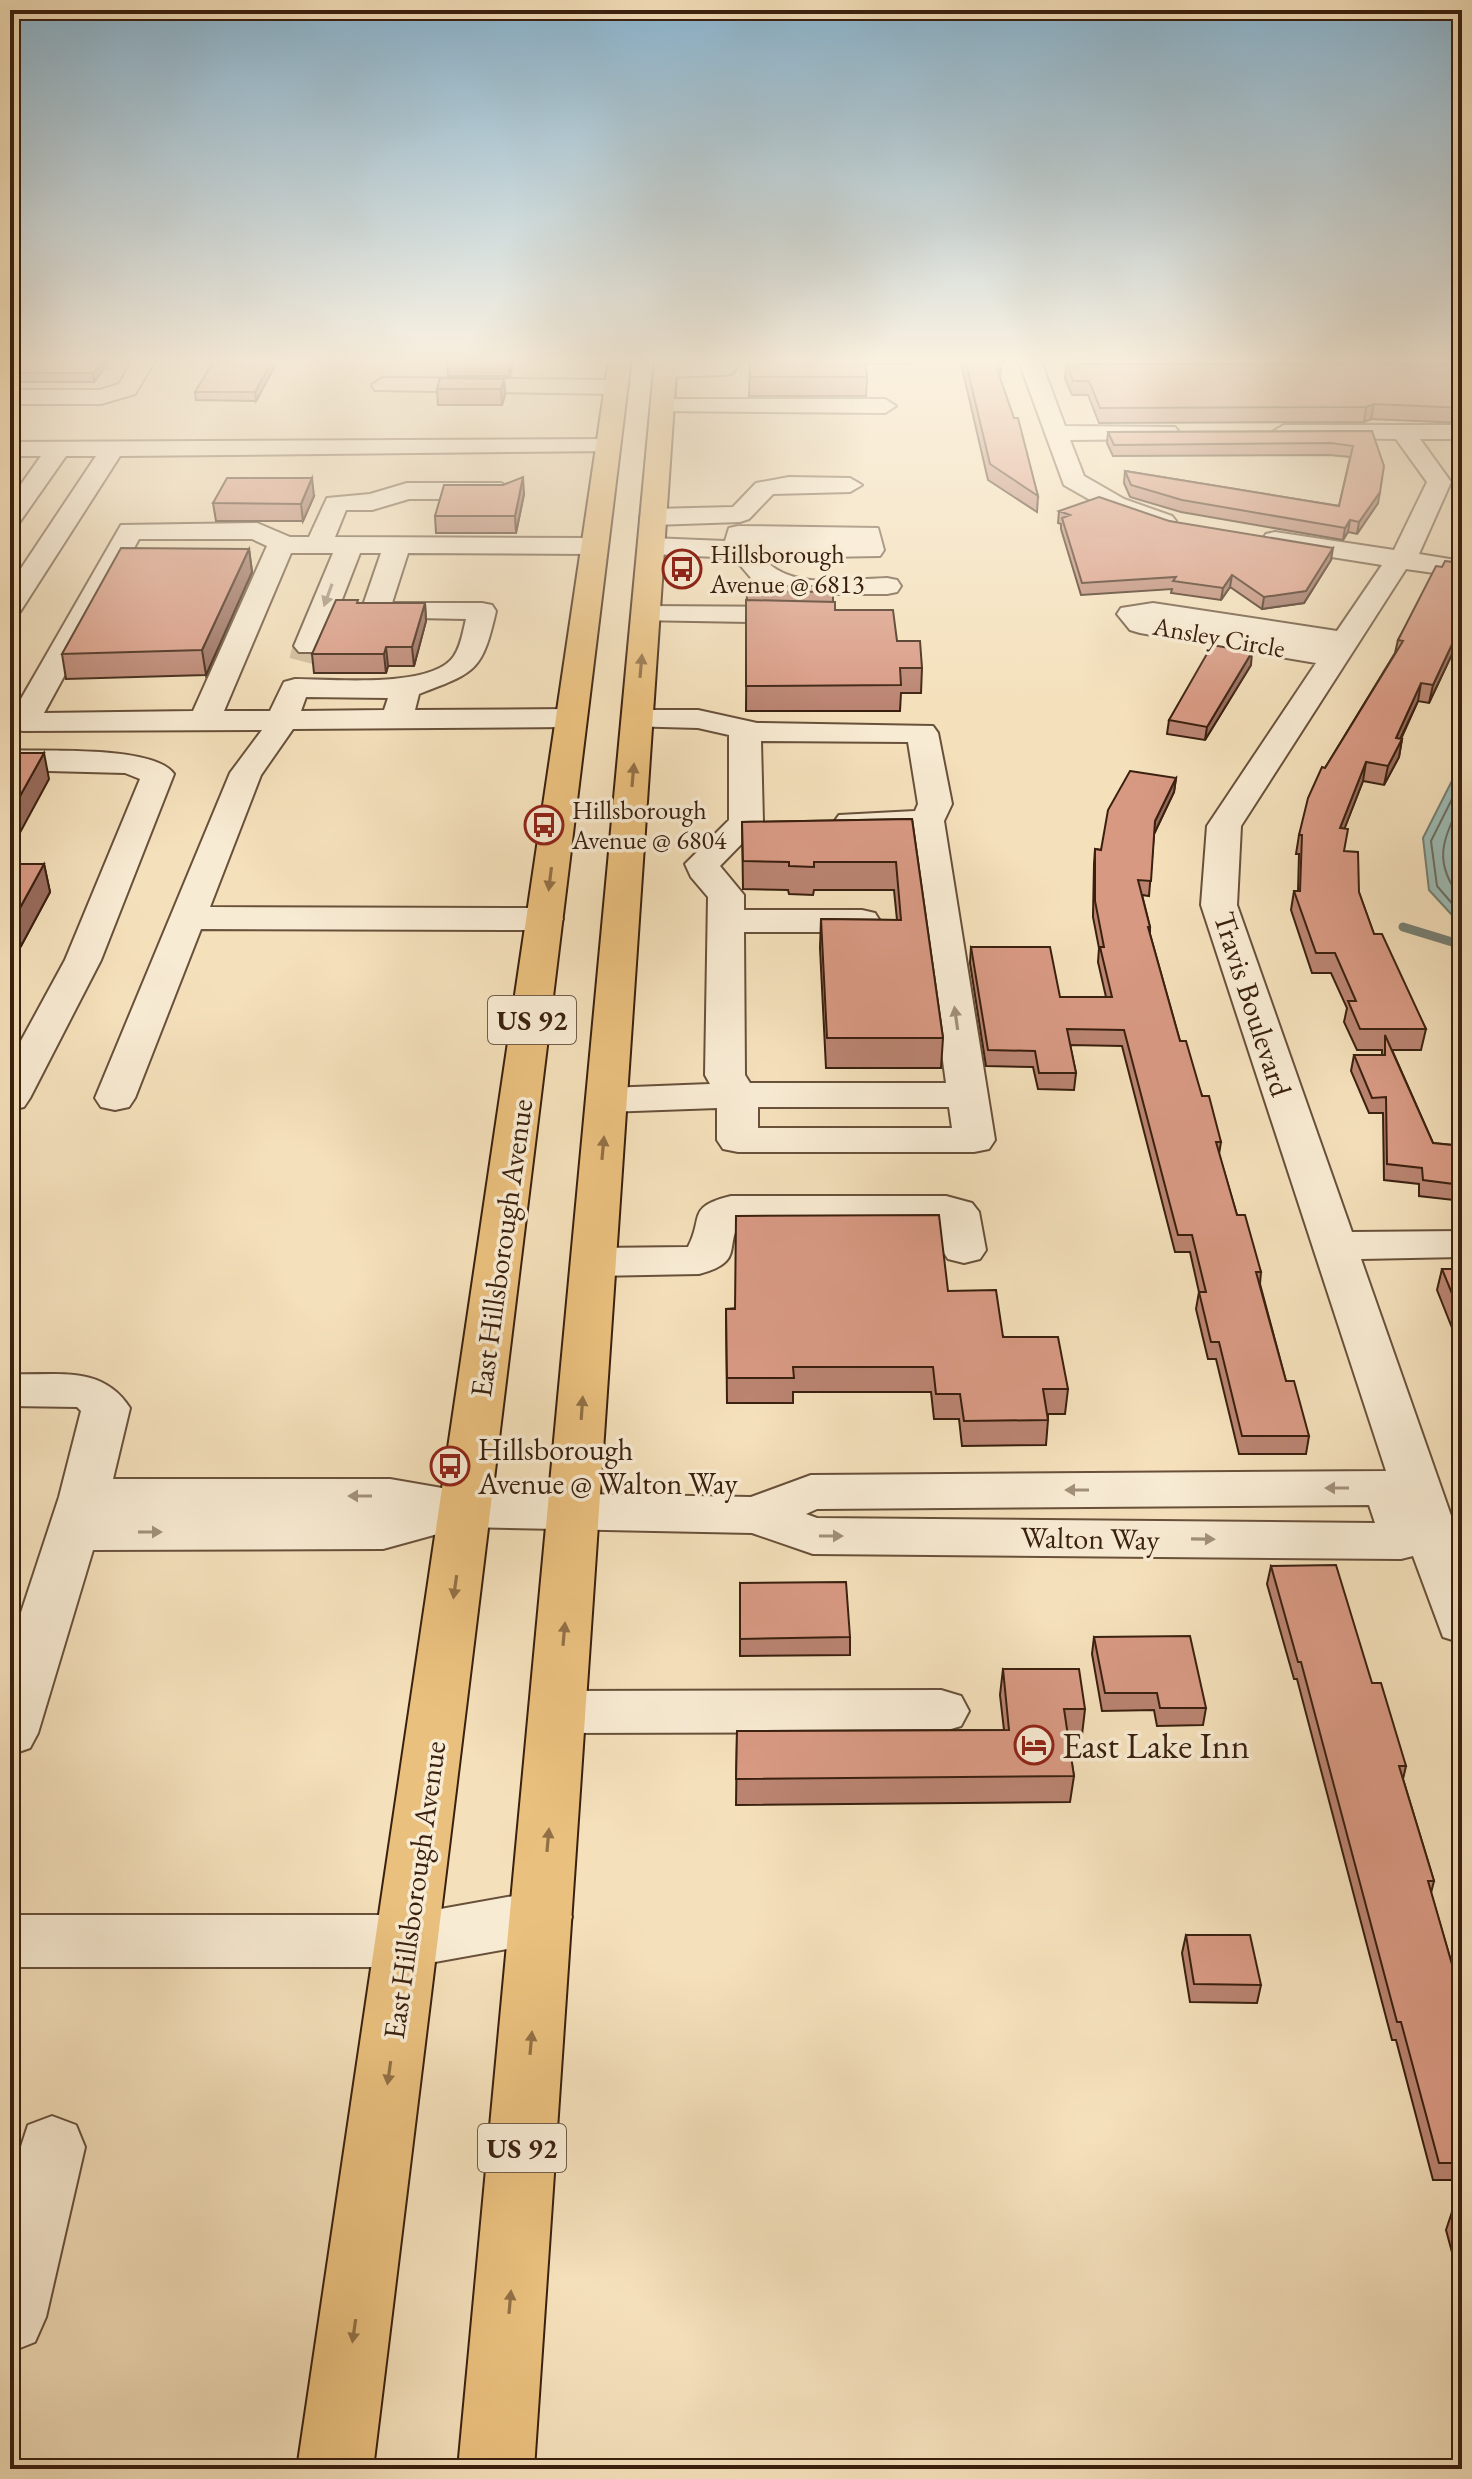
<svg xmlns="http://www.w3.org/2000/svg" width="1472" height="2479" font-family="'EB Garamond',serif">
  <rect width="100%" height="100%" fill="#f4e0bb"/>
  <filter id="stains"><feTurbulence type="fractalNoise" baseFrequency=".0025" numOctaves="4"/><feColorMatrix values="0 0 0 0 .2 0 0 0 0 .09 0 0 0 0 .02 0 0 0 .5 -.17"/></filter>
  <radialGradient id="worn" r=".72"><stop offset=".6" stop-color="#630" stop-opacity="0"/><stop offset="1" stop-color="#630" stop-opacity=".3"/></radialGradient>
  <path fill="#9cbcb6" stroke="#757e73" stroke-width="2" d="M1462 761V926L1429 890 1423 838Z"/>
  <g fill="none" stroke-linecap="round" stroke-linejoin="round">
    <path stroke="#6b6e62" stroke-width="2" d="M1462 779 1431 841 1437 886 1462 915
      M1462 801C1442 841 1432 862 1462 900"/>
    <path stroke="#757e73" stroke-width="9" d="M1403 927 1462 945"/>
    <path stroke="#cfba99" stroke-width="32" stroke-dasharray="32 16" stroke-linecap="butt" d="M305 662 309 646"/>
    <g stroke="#68503a" stroke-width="4">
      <path id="minor" d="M134 359H156L135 394 101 404H10V390H100L119 384Z
        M742 359 733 373 725 375 665 377 654 370 665 363Z
        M1018 359H1040L1065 426 1175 427 1179 432 1167 439 1070 440 1084 476 1124 499 1172 516 1176 521 1172 526H1154L1106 509 1064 485Z
        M383 378 616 380 627 387 616 394 375 390 372 385Z
        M662 399H885L896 406 885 413 654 411 651 406 654 401Z
        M1284 425H1462V439H1420L1451 482 1419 554 1462 561V577L1406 569 1241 826 1237 905 1352 1232 1462 1231V1257L1361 1259 1462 1547V1643L1443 1637 1413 1556 1401 1559 813 1554 752 1533 463 1527 383 1549 93 1550 38 1733 30 1748 10 1755V1646L59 1497 81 1411 77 1407 10 1406V1374C57 1376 102 1364 130 1408L113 1479H390L465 1492 751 1497 811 1475 1386 1471 1201 905 1207 826 1316 663 1140 633 1130 630 1117 614 1121 608 1153 603 1337 631 1382 565 1275 548 1266 546 1262 540 1266 534 1275 532 1394 550 1427 482 1396 439 1276 437 1272 432ZM1369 1505 1375 1523 817 1518 806 1514 817 1509Z
        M608 439 620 446 616 451 120 456 20 612 10 614V585L96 456H66L19 523 10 526V500L41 456H10V442Z
        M789 477 850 478 862 485 850 492 773 494 749 519 740 522 653 525 640 517 653 509 733 507 756 483Z
        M407 483H501L514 491 501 499H409L372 510H346L335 537 594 538 603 540 607 546 603 552 594 554 408 553 392 603H482L492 605 496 611C482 672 476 672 419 694L415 710 570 709 581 711 585 718 581 725 570 727 293 729 261 775 210 907 545 908 558 911 563 919 558 927 545 930 201 929 135 1098 129 1107 115 1110 101 1107 95 1098 230 773 262 730 23 731 12 729 10 718 121 525 257 523 290 537H309L327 498 370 494ZM139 539H252L267 546 193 711 44 713ZM291 553H333L294 646 299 652H319L324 646 360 553H381L361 611 365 617 466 619C463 631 461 646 454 656 432 689 331 679 295 679L284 682 270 711H224ZM306 697 388 698 384 710 301 711Z
        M738 526 878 528 884 550 880 556 763 558C792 591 847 579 887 578L897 580 901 586 897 592 887 594H792L765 586 751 578 740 565 716 557 651 554 642 552 638 546 642 540 651 538 725 541 729 528Z
        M646 606 807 607 817 609 821 615 817 621 807 623 636 620 632 614 636 608Z
        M637 710H698L757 723 933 726 938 733 952 804 944 821 995 1140 989 1149 974 1152H738L723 1149 717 1140V1108L607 1112 593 1109 587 1100 593 1091 607 1088 710 1084 705 1075 708 897 691 877 685 864 729 820V735L698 728 626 726 622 719 626 712ZM761 741 908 742 918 804 915 811 839 815 834 822 839 829 912 831 946 1083H750L745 1075 744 932H862L875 929 880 921 875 913 862 910H744V895L720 866 763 822ZM758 1107H949L952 1128H758Z
        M10 750C45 752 154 745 174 774L101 960 30 1098 24 1107 10 1110V1061L65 960 140 779 125 773 10 770Z
        M731 1196H946L972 1203 979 1212 986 1250 980 1259 964 1263 948 1259 942 1250 937 1222H740C724 1247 745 1262 699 1274L594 1276 578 1272 572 1262 578 1252 594 1248 688 1247C704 1217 686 1207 731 1196Z
        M941 1690 961 1696 969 1711 961 1726 941 1732 558 1733 538 1727 530 1712 538 1697 558 1691Z
        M541 1891 563 1899 572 1917 563 1935 541 1943 407 1967H10V1915H407Z
        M52 2116 76 2125 85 2147 46 2317 35 2342 10 2352V2180L28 2125Z"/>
    </g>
    <g stroke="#3a200f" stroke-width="4">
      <path id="major" d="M609 359H631L373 2469H297Z
        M655 359H677L534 2469H458Z"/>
    </g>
    <use href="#minor" fill="#f8ebd3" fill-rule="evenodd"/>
    <use href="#major" fill="#eac07e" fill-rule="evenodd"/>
  </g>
  <path fill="#ba8471" stroke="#3a200f" stroke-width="2" d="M26 359H111L94 382H15L13 373Z
    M279 359 256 401 196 400 195 392Z
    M447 359H514L510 376H448Z
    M750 359 791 361H864L863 359H910V364H865L867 377 866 396H749Z
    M960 359H1004V363H999L1001 369 1000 379 1038 496 1037 512 988 480Z
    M1066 364H1462V423L1371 419 1364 422 1099 423 1088 395H1072L1065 378Z
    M504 379 505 395 502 405H438L437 389Z
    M1462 427V446L1459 442Z
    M1372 431 1378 503 1357 534 1348 532 1343 540 1181 512 1130 497 1124 483 1125 471 1339 506 1350 457 1329 455 1113 456 1107 443 1108 432Z
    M503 485 524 494 516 533H436L435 516Z
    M314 496 303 521H216L213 503Z
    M1059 511 1169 521 1331 560 1304 603 1262 609 1230 587 1221 600 1171 593 1172 589 1081 595 1061 529V524L1058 523Z
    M1462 528V559L1453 556 1456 540Z
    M249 549 252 572 206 675 66 679 62 654Z
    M1462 563V633L1429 703 1418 701 1401 739H1402L1399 757 1384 785 1363 781 1344 829V851L1374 934 1426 1029 1421 1050H1392L1433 1143 1462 1146V1201L1419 1196V1184L1384 1180 1383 1113H1369L1351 1071 1354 1055H1382V1050H1357L1344 1022 1347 1008 1331 973H1312L1291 910 1294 891H1298L1299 854H1296L1299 835 1325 768 1395 653 1398 640 1442 567Z
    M747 586H833V602L835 610 922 668 921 693H901L900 711H746Z
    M358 603H425L426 621 414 666H388L386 673H314L312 654Z
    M1251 665 1205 740 1167 734 1169 720Z
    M1176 778 1174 792 1154 834 1149 896 1142 895 1150 927V934L1180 1041 1221 1142 1219 1154 1237 1215 1261 1272 1260 1284 1286 1381 1309 1436 1306 1454H1239L1216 1359H1208L1196 1309 1199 1292 1190 1252H1175L1122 1046 1070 1045 1076 1073 1074 1090 1038 1089 1033 1067 986 1066 970 963 971 947 1060 997H1106L1098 962 1099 948 1093 917 1094 864 1095 849 1101 850Z
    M912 819 943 1038 941 1068H826L820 948 821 919 897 920 894 890H814L813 895 789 894 788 890 743 889 742 822Z
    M10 864H44L50 892 21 946H10Z
    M1442 1269H1462V1353L1437 1290Z
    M948 1291 1068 1389 1065 1414H1048V1420L1046 1445 962 1446 959 1419H934L931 1392H793V1403H727L726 1309Z
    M1271 1566 1372 1683 1406 1766 1403 1779 1434 1881 1431 1893 1462 1999V2180H1433L1396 2040H1392L1297 1679H1294L1267 1584Z
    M740 1583 850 1637V1655L740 1656Z
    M1094 1637 1206 1708 1203 1725 1157 1726 1154 1710 1102 1711 1092 1654Z
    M1003 1669 1085 1709 1082 1735H1067L1074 1776 1070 1802 736 1805 737 1731 1004 1730 1000 1695Z
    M1186 1935 1261 1985 1257 2003 1190 2002 1182 1953Z
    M1452 2212H1462V2289L1446 2230Z"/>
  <path fill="#976b5c" stroke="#3a200f" stroke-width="2" d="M103 359H111L94 382 93 373Z
    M273 359H279L256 401 255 392Z
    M509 359H514L510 376 509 361Z
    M504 379 505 395 502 405 501 389Z
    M1374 404 1371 419 1364 422 1366 407Z
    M523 477 524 494 516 533 515 516Z
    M312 478 314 496 303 521 301 504Z
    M1380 492 1378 503 1357 534 1359 522Z
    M1350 520 1348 532 1343 540 1345 528Z
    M1333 548 1331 560 1304 603 1262 609 1264 597Z
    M249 549 252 572 206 675 202 650Z
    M1232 575 1230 587 1221 600 1223 588Z
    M425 603 426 621 414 666 412 647Z
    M1462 623V633L1429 703 1433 685Z
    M386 647 388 666 386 673 384 654Z
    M1252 652 1251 665 1205 740 1207 727Z
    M1421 683 1418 701 1392 756 1396 738Z
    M1402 739 1399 757 1384 785 1388 766Z
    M44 753 49 779 10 851V814Z
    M1366 762 1363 781 1337 848 1340 828Z
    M1176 778 1174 792 1153 836 1155 821Z
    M44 864 50 892 21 946 15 917Z"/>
  <path fill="#d89983" stroke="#3a200f" stroke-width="2" d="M26 359H103L93 373H13Z
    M215 359H273L255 392H195Z
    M447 359H509V361Z
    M750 359H791V361H865L867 377H750Z
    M965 359H997L1001 369H997L1014 418H1018L1038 496 990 464Z
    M1066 364H1462V408L1374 404 1366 407 1100 408 1089 381H1073Z
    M440 378 504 379 501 389H437Z
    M1372 431 1384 466 1380 492 1359 522 1350 520 1345 528 1182 500 1131 485 1125 471 1339 506 1353 446 1331 443 1114 445 1108 432Z
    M523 477 515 516H435L444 485H503Z
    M227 478H312L301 504 213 503Z
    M1099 497 1169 521 1333 548 1306 591 1264 597 1232 575 1223 588 1173 581 1176 577 1082 583 1062 518 1070 515 1059 511Z
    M1462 528V541L1456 540Z
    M121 548 249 549 202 650 62 654Z
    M1445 561 1462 563V623L1433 685 1421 683 1396 738 1402 739 1388 766 1366 762 1340 828 1348 829 1344 851 1358 852 1359 892 1374 934H1382L1426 1029H1360L1348 1001H1356L1335 953H1316L1294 891H1300L1302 835H1299L1308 798 1322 767 1325 768 1403 641 1398 640 1436 566 1442 567Z
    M747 586H833V592L747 591Z
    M336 600H358L357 603H425L412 647H386L384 654H312Z
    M746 600 835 602V610H893L897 641H920L922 668H900L901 685 746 686Z
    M1212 645 1252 652 1207 727 1169 720Z
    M10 753H44L10 814Z
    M1130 771 1176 778 1155 821 1151 881 1138 880 1150 927H1148L1180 1041H1186L1202 1096H1209L1221 1142H1216L1237 1215H1245L1261 1272H1256L1286 1381H1294L1309 1436H1242L1219 1342H1211L1199 1292H1206L1192 1235H1178L1124 1030 1067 1029 1076 1073H1039L1035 1051 988 1050 971 947H1050L1060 997H1112L1100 947H1104L1095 901V849L1101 850 1108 810Z
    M912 819 943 1038H827L821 919 901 920 896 862H814V867L789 866V862L743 861 742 822Z
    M10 864H44L15 917H10Z
    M1385 1035 1433 1143 1462 1146V1185L1423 1180 1422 1168 1387 1164 1386 1097 1372 1098 1354 1055H1385Z
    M939 1215 948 1291 996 1290 1003 1337H1058L1068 1389H1043L1048 1420 964 1421 960 1394H936L933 1367H793L794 1378H727L726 1309H735L736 1216Z
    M1442 1269H1462V1318Z
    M1336 1565 1372 1683H1381L1406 1766H1399L1434 1881H1428L1462 1999V2163H1439L1401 2022H1397L1301 1662H1298L1271 1566Z
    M846 1582 850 1637 740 1639V1583Z
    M1190 1636 1206 1708H1160L1157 1693H1105L1094 1637Z
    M1003 1669H1079L1085 1709H1064L1074 1776 736 1779 737 1731 1009 1730Z
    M1186 1935H1250L1261 1985 1194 1984Z
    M1452 2212H1462V2249Z"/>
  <defs><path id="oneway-solid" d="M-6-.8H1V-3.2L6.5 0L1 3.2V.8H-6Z" transform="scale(2)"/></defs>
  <g fill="#a2907b">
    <use href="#oneway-solid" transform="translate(328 595) rotate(110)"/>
    <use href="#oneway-solid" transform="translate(956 1018) rotate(-98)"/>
    <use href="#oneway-solid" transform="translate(1337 1488) rotate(180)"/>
    <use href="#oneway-solid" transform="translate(1077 1490) rotate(180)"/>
    <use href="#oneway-solid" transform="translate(360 1496) rotate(180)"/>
    <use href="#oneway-solid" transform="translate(150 1532)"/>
    <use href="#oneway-solid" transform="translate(831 1536)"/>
    <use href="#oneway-solid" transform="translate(1203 1539) rotate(1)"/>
  </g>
  <g fill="#927046">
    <use href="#oneway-solid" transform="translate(641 666) rotate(-85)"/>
    <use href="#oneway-solid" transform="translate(633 775) rotate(-85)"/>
    <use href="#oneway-solid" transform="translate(550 879) rotate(97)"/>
    <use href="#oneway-solid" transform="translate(603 1148) rotate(-85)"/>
    <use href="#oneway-solid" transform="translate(582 1408) rotate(-86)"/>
    <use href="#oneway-solid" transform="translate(455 1587) rotate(98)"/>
    <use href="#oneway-solid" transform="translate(564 1634) rotate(-85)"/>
    <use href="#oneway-solid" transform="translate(548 1840) rotate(-85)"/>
    <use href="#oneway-solid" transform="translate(531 2043) rotate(-85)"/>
    <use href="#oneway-solid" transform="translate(389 2073) rotate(98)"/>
    <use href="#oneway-solid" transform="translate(510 2302) rotate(-85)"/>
    <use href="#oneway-solid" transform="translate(354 2331) rotate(98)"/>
  </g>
  <linearGradient id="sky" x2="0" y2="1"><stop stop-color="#89b7d4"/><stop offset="0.51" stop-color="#faf1e0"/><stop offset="1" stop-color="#faf1e0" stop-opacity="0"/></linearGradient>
  <rect width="1472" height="707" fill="url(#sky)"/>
  <defs>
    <g id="bus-ring" transform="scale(2)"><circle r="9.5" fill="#f8ebd3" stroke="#8f2418" stroke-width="1.5"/><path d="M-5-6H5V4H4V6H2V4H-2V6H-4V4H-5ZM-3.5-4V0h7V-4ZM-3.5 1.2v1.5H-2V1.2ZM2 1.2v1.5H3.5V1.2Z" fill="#8f2418"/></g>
    <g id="hotel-ring" transform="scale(2)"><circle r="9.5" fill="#f8ebd3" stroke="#8f2418" stroke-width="1.5"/><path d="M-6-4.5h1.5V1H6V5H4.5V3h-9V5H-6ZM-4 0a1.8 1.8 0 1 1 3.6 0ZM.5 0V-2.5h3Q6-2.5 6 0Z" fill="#8f2418"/></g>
  </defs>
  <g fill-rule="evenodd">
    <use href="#bus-ring" x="682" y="569"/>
    <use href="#bus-ring" x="544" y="825"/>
    <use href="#bus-ring" x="450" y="1466"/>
    <use href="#hotel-ring" x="1034" y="1745"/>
  </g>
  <g text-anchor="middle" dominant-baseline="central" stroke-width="7" stroke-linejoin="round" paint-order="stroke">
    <g font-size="26" fill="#3a200f" stroke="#f8ebd3" text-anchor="start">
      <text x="710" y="554">Hillsborough<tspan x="710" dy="30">Avenue @ 6813</tspan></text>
      <text x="572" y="810">Hillsborough<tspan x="572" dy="30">Avenue @ 6804</tspan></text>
    </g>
    <g font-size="26" fill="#3a200f" stroke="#f8ebd3">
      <text transform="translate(1219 637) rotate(10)">Ansley Circle</text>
    </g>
    <g fill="#f8ebd3" stroke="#735d4a" stroke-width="2">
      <rect x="488" y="996" width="88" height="48" rx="6"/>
      <rect x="478" y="2124" width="88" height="48" rx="6"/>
    </g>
    <g font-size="28" font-weight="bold" fill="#3a200f">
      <text x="532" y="1020">US 92</text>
      <text x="522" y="2148">US 92</text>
    </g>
    <g font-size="30" fill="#3a200f" stroke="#f8ebd3">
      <text transform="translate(1253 1004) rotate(72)">Travis Boulevard</text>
      <text transform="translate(501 1248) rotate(-82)">East Hillsborough Avenue</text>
      <text transform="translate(1090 1538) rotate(1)">Walton Way</text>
      <text transform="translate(414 1890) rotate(-82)">East Hillsborough Avenue</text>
    </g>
    <g font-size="30" fill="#3a200f" stroke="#f8ebd3" text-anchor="start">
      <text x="478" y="1449">Hillsborough<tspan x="478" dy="34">Avenue @ Walton Way</tspan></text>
    </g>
    <g font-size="36" fill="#3a200f" stroke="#f8ebd3" text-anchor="start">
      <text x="1062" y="1745">East Lake Inn</text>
    </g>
  </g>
  <rect width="1472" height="2479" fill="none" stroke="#f4e0bb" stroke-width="40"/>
  <rect x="12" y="12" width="1448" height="2455" fill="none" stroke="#3a200f" stroke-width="4"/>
  <rect x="20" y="20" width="1432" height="2439" fill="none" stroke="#3a200f" stroke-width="2"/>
  <rect width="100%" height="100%" filter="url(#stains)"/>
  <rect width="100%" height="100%" fill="url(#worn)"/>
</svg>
